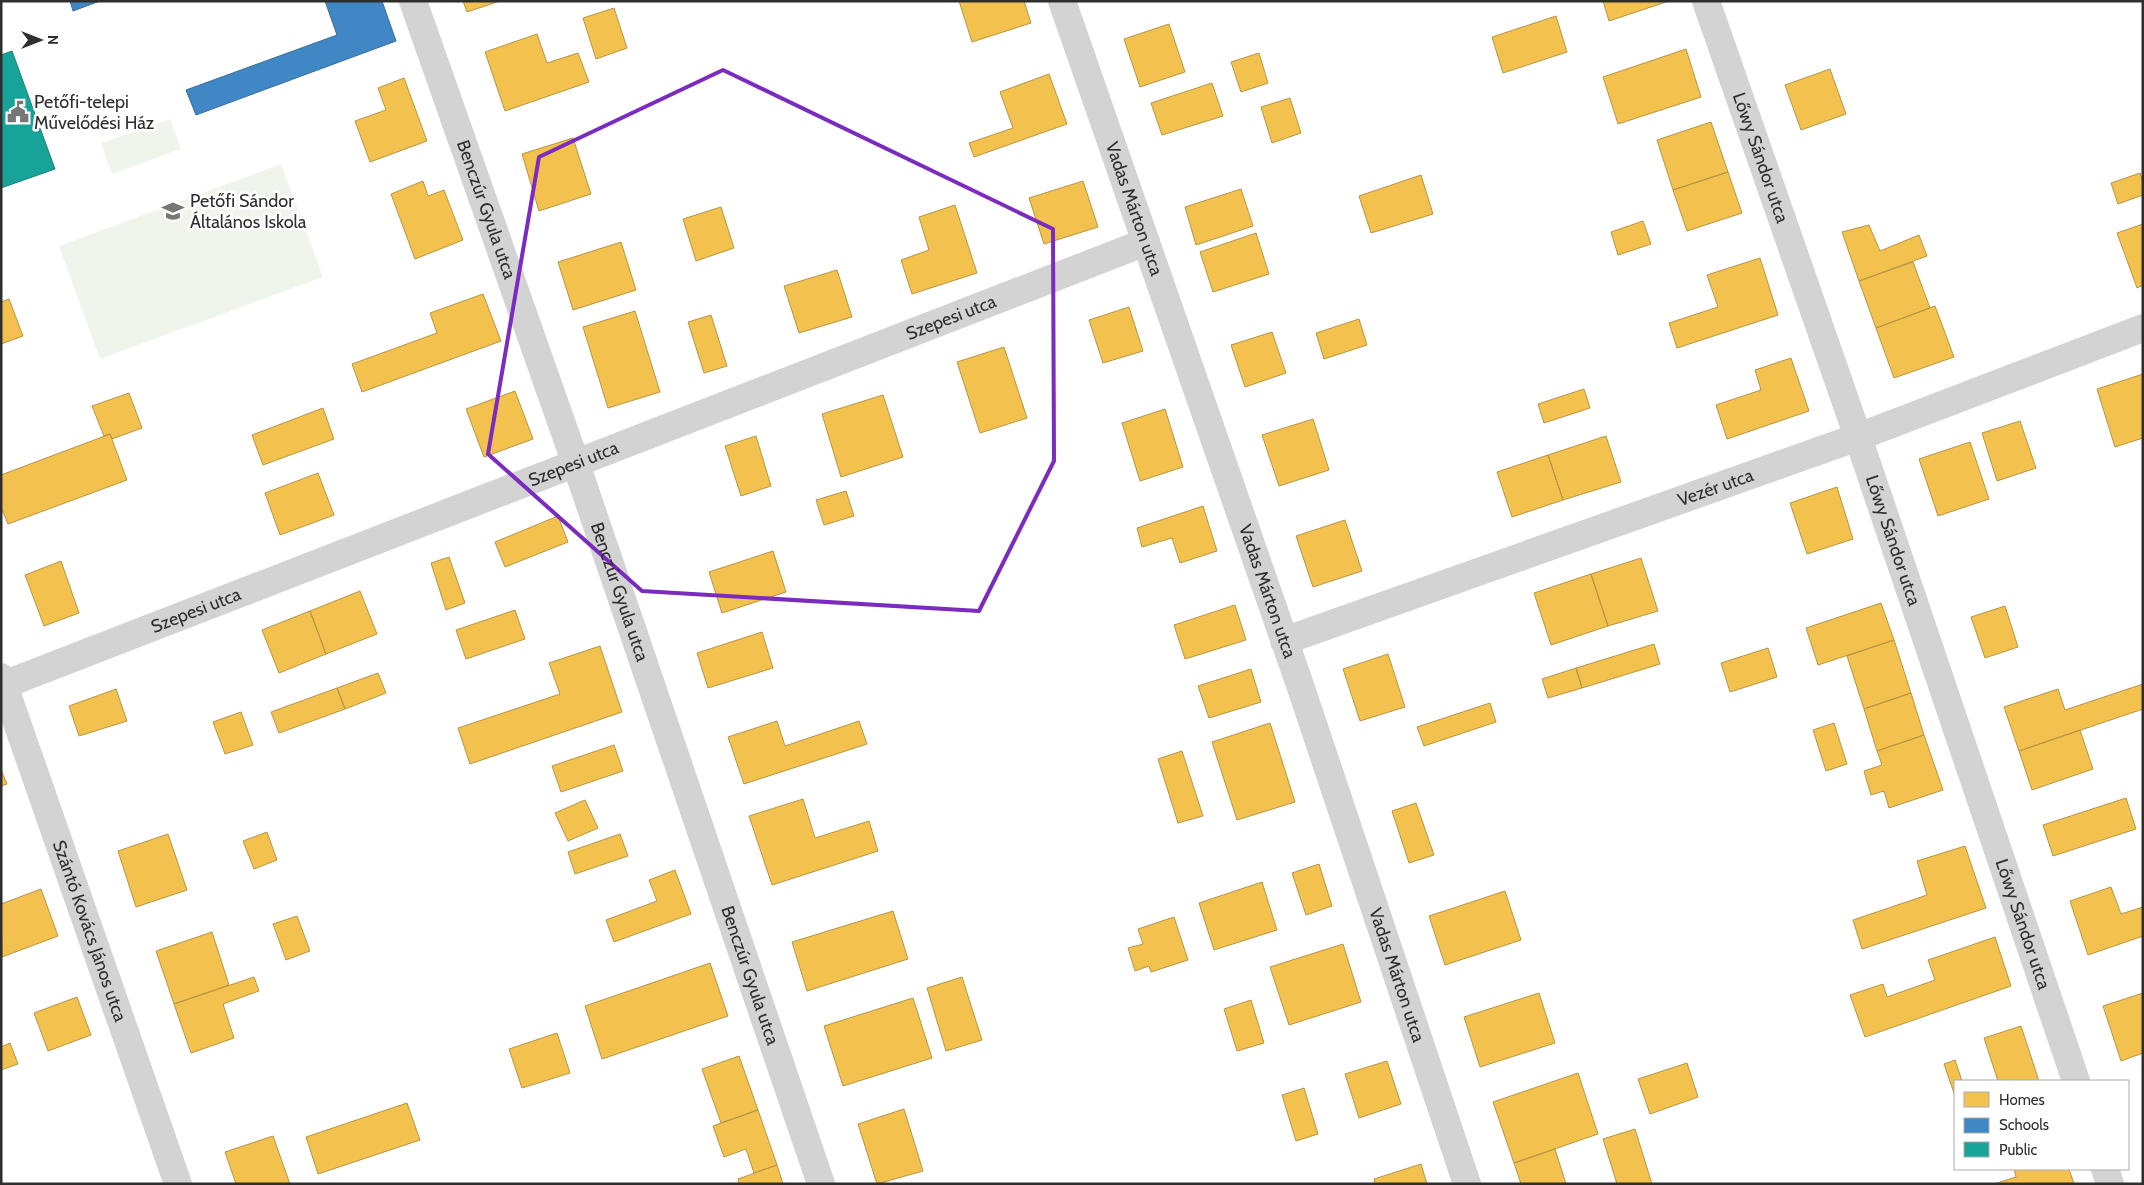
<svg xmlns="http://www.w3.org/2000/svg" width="2144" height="1185" font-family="Cabin,sans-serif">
  <rect width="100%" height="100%" fill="#fff"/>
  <path fill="#f0f5eb" d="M170 119 181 149 112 174 101 143Z
    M281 164 323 277 100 359 59 246Z"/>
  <path fill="#f2c14e" stroke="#b79544" d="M463 1H500L467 12Z
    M959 1H1024L1031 23 972 42Z
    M1603 1H1669L1609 21Z
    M614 8 627 48 596 59 583 18Z
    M1556 16 1567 52 1503 73 1492 37Z
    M1169 24 1185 72 1140 87 1124 39Z
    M537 34 547 63 578 53 589 82 505 111 485 52Z
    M1686 49 1701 97 1618 124 1603 77Z
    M1259 53 1268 83 1241 92 1231 62Z
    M1830 69 1846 114 1801 130 1785 85Z
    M1049 74 1067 124 974 157 969 143 1013 128 1000 92Z
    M404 78 427 141 370 162 355 121 386 110 378 88Z
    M1212 83 1223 116 1162 135 1151 103Z
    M1290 98 1301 133 1272 143 1261 107Z
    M1711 122 1728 172 1673 190 1657 140Z
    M573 138 591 194 539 211 522 154Z
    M1728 172 1742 213 1687 231 1673 190Z
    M2140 173 2143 182V195L2118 204 2111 183Z
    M1421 175 1433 214 1371 233 1359 196Z
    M423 181 428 196 444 190 463 240 415 259 391 194Z
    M1083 181 1098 227 1044 244 1029 198Z
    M1241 189 1253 226 1196 245 1185 207Z
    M955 205 977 273 912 294 901 260 929 250 919 217Z
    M721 207 734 248 696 261 683 219Z
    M1643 221 1651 244 1618 255 1611 232Z
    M2143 224V285L2137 288 2117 233Z
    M1869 225 1880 251 1919 235 1927 256 1859 281 1842 232Z
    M1256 233 1269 274 1213 292 1200 252Z
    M621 242 636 290 573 310 558 262Z
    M1760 258 1778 315 1677 348 1669 323 1718 307 1707 275Z
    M1913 262 1930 308 1876 328 1859 281Z
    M837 270 852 317 799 333 784 286Z
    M483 294 501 341 362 392 352 364 437 333 430 313Z
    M9 299 23 336 1 344V302Z
    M1935 306 1954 357 1894 378 1876 328Z
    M1129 307 1143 351 1103 363 1089 320Z
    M635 311 660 392 608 408 583 327Z
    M711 315 727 366 704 373 688 322Z
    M1359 319 1367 345 1324 359 1316 333Z
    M1272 332 1286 373 1245 387 1231 345Z
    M1004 347 1027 418 980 433 957 362Z
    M1791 358 1809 411 1727 439 1716 405 1761 390 1755 370Z
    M2143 374V438L2115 447 2097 389Z
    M1584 389 1590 408 1544 423 1538 404Z
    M515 391 533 439 484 457 466 409Z
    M129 393 142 428 112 439 110 434 104 436 92 406Z
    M883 395 903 457 841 477 822 414Z
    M323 408 334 439 263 465 252 435Z
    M1165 409 1183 467 1140 481 1122 423Z
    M1313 419 1329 470 1279 486 1262 435Z
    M2020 421 2036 468 1997 481 1982 433Z
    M110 434 127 480 8 524 1 507V475Z
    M756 436 771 486 741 496 725 446Z
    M1606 436 1621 482 1563 500 1548 455Z
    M1970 442 1989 499 1938 516 1919 459Z
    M1548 455 1563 500 1512 517 1497 472Z
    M318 473 334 515 280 535 265 493Z
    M1837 487 1853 539 1807 554 1790 503Z
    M846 491 854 516 824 525 816 500Z
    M1203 506 1217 551 1180 563 1172 538 1142 547 1137 528Z
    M558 516 568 542 505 567 495 542Z
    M1345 520 1362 571 1313 587 1296 536Z
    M773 551 786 592 722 613 709 572Z
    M449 557 465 603 446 610 431 563Z
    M1641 558 1658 611 1608 626 1591 574Z
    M61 561 79 613 44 626 25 575Z
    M1591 574 1608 626 1551 645 1534 593Z
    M360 591 377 634 326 654 310 611Z
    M1881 603 1894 640 1818 665 1806 628Z
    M1235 605 1246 640 1185 659 1174 625Z
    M2005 606 2018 647 1985 658 1971 617Z
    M515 610 525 639 466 659 456 630Z
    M310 611 326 654 279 673 262 630Z
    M762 632 773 668 708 688 697 653Z
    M1894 640 1911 693 1864 709 1847 656Z
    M1654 644 1660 664 1582 688 1576 668Z
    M600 646 622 712 470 764 458 728 560 694 549 663Z
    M1768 648 1777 677 1730 692 1721 663Z
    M1388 654 1405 707 1360 721 1343 669Z
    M1576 668 1582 688 1548 698 1542 679Z
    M1251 669 1261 702 1209 718 1198 686Z
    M378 673 386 693 345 709 337 688Z
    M2143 684V709L2019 751 2004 707 2058 689 2065 710Z
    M337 688 345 709 279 733 271 712Z
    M116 689 127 721 79 736 69 706Z
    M1911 693 1924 735 1877 751 1864 709Z
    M1490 703 1496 722 1424 746 1417 727Z
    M241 712 253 745 225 754 213 722Z
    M777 721 785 746 859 721 867 744 744 784 728 737Z
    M1270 723 1295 802 1237 820 1212 742Z
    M1834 723 1847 764 1826 771 1813 730Z
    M2080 730 2093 769 2032 790 2019 751Z
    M1924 735 1943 790 1889 808 1884 791 1871 795 1864 771 1882 765 1877 751Z
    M614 745 623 771 561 792 552 766Z
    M1182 751 1203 816 1178 823 1158 759Z
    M1 770 7 784 1 786Z
    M2126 798 2136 829 2053 856 2043 825Z
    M803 799 815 838 869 821 878 851 772 885 749 816Z
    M585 800 598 828 568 841 555 813Z
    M1416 803 1434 855 1409 863 1392 811Z
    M267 832 277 860 254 869 243 841Z
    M168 834 187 890 136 907 118 851Z
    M620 834 628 856 575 874 568 852Z
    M1965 846 1986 908 1862 949 1853 920 1927 895 1917 861Z
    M1319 864 1332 906 1306 915 1292 873Z
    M675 870 691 914 614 942 606 920 657 901 649 880Z
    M1262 882 1277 930 1214 950 1199 903Z
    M2111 887 2121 914 2143 907V936L2088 955 2070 901Z
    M41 889 58 936 2 957 1 904Z
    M1505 891 1521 940 1445 965 1429 916Z
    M893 911 908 959 807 991 792 942Z
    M297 916 310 951 286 960 273 924Z
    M1174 917 1188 960 1151 972 1149 966 1135 971 1128 948 1143 944 1138 929Z
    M212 932 229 985 174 1004 156 951Z
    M1995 937 2011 986 1865 1037 1850 995 1883 984 1887 997 1935 980 1928 960Z
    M1343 944 1361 1002 1289 1025 1270 967Z
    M710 963 728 1016 602 1059 585 1006Z
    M254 977 259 991 223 1004 234 1038 191 1053 174 1004Z
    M962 977 982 1040 946 1051 927 988Z
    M1539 993 1555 1043 1480 1067 1464 1017Z
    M2143 993V1053L2121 1061 2103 1006Z
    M77 997 91 1035 48 1051 34 1013Z
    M913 998 932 1058 843 1086 824 1026Z
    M1251 1000 1264 1043 1237 1051 1224 1009Z
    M2021 1026 2039 1081H1998L1984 1038Z
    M557 1033 570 1073 522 1088 509 1049Z
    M10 1043 18 1064 1 1070V1047Z
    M739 1056 758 1110 721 1123 702 1069Z
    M1955 1060 1962 1081H1955V1096L1944 1064Z
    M1387 1061 1401 1104 1359 1118 1345 1074Z
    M1687 1063 1698 1097 1650 1114 1638 1079Z
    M1578 1073 1598 1134 1514 1163 1493 1102Z
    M1304 1088 1318 1134 1296 1141 1282 1095Z
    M407 1103 420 1140 318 1174 306 1137Z
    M904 1109 923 1171 877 1184 858 1124Z
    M758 1110 777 1165 754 1173 746 1149 724 1157 713 1126Z
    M1635 1129 1652 1184H1617L1603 1139Z
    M273 1136 290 1184H236L225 1152Z
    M1555 1149 1566 1184H1521L1514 1163Z
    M1421 1164 1427 1184H1375L1374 1179Z
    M777 1165 783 1184H739L738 1179Z
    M2014 1169H2069L2074 1184H1994L2016 1177Z"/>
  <path fill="#3f88c5" stroke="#3a6d98" d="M70 1H100L73 11Z
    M325 1H382L396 41 196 115 186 90 337 35Z"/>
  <path fill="#17a398" stroke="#1e8078" d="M12 51 55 169 1 188V55Z"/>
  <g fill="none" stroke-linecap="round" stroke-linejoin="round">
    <g stroke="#d3d3d3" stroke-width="28">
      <path id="s1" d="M413 1 576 464 821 1184"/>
      <path id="s2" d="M1062 1 1300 685 1467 1184"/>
      <path id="s3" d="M1706 1 1858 437 2076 1081"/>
      <path id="s4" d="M1284 641 1858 437 2143 328"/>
      <path id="s5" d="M1 686 1146 242"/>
      <path d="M2105 1169 2110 1184"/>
    </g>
    <path stroke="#d3d3d3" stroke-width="28" id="s6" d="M1 677 178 1184"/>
  </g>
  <path fill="none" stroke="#7b2cbf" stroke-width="4" stroke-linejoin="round" d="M723 70 1053 229 1054 461 979 611 642 591 488 454 539 157Z"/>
  <defs>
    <g id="civic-bare" transform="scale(1.725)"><path d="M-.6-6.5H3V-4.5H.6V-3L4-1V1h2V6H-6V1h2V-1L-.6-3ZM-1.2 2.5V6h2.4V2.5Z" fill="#777" stroke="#fff" stroke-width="2.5" paint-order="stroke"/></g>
    <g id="school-bare" transform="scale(1.725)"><path d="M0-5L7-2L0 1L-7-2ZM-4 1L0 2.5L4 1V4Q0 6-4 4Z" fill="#777" stroke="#fff" stroke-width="2.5" paint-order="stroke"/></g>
  </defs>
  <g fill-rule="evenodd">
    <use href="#civic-bare" x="18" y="112"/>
    <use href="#school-bare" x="173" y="211"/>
  </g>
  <g text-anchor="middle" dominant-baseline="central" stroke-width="5" stroke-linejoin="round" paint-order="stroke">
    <g font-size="18" fill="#2e2e2e" stroke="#fff" text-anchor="start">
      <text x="34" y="102">Petőfi-telepi<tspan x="34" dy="21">Művelődési Ház</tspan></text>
      <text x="190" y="201">Petőfi Sándor<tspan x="190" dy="21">Általános Iskola</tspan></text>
    </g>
    <g font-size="18" fill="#2e2e2e" stroke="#fff">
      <text stroke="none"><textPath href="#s3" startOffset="166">Lőwy Sándor utca</textPath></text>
      <text stroke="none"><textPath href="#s1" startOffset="221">Benczúr Gyula utca</textPath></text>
      <text stroke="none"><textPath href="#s2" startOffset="220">Vadas Márton utca</textPath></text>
      <text stroke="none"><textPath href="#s5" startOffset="1019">Szepesi utca</textPath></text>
      <text stroke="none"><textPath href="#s5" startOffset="614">Szepesi utca</textPath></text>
      <text stroke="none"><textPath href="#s4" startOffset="458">Vezér utca</textPath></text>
      <text stroke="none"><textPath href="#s3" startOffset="571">Lőwy Sándor utca</textPath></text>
      <text stroke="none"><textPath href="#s1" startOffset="626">Benczúr Gyula utca</textPath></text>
      <text stroke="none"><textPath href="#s2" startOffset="625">Vadas Márton utca</textPath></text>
      <text stroke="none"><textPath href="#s5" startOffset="209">Szepesi utca</textPath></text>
      <text stroke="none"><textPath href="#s3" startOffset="976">Lőwy Sándor utca</textPath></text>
      <text stroke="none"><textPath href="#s6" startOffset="269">Szántó Kovács János utca</textPath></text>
      <text stroke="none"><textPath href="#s1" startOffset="1031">Benczúr Gyula utca</textPath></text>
      <text stroke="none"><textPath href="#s2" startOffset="1030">Vadas Márton utca</textPath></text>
    </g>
  </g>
  <rect width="2144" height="1185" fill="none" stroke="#2e2e2e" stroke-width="5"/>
  <rect x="1954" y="1080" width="175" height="90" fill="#ffffff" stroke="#ababab"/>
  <rect x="1964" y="1092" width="25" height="15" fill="#f2c14e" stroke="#ababab"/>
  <text x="1999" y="1105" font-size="15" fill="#2e2e2e">Homes</text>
  <rect x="1964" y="1118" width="25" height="15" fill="#3f88c5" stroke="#ababab"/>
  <text x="1999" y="1130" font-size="15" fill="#2e2e2e">Schools</text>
  <rect x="1964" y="1142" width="25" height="15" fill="#17a398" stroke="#ababab"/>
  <text x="1999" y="1155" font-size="15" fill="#2e2e2e">Public</text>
  <g transform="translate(40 40) rotate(90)" stroke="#ffffff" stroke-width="4" paint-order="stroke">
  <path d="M0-4L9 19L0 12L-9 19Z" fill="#2e2e2e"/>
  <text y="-8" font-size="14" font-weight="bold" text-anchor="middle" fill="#2e2e2e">N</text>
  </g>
</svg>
